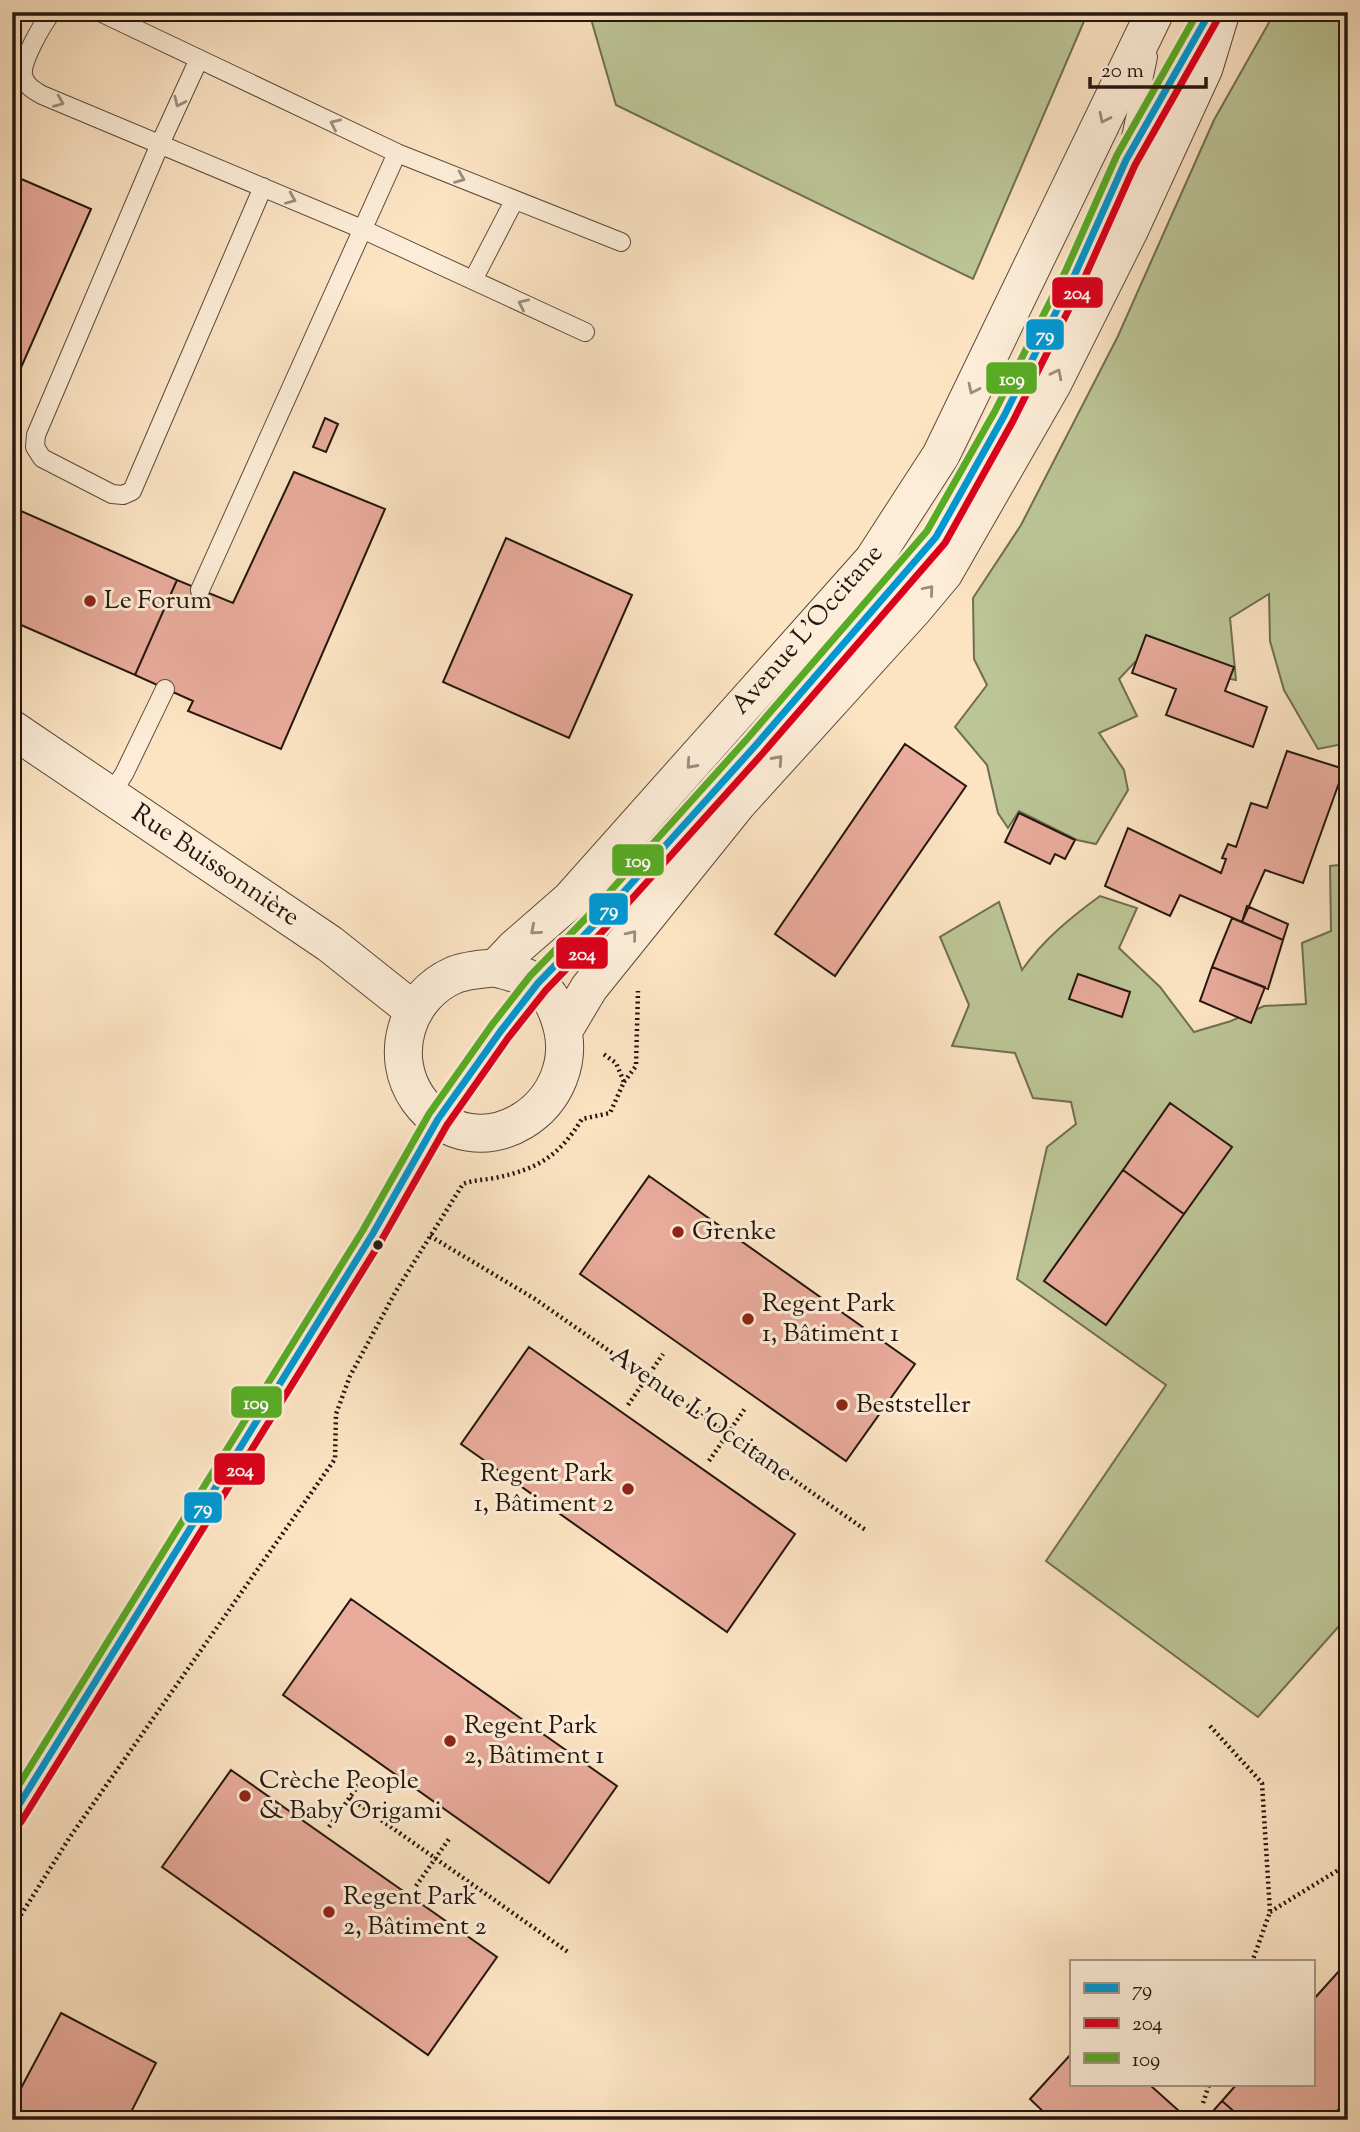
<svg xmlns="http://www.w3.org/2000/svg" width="1360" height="2132" font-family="'Sorts Mill Goudy',serif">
  <rect width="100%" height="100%" fill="#fce4c3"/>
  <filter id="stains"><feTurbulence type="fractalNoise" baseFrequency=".00286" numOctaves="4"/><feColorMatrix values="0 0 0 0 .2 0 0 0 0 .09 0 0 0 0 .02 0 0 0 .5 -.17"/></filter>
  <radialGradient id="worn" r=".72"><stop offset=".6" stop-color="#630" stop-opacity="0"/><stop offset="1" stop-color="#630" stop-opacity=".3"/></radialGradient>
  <path fill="#bcc596" stroke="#706e52" stroke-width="2" d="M589 12H1088L973 279 616 105Z
    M1275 12H1348V743L1318 749 1284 690 1270 641 1269 594 1230 618 1236 680 1135 662 1119 679 1137 716 1099 733 1124 770 1128 790 1096 844 1077 840 1019 811 1008 828 998 813 987 765 955 727 987 685 974 659 973 598 1021 525 1118 336 1214 120Z
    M1348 864V1616L1258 1717 1046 1561 1166 1385 1017 1279 1047 1147 1076 1124 1071 1102 1033 1098 1015 1053 952 1046 969 1005 940 937 999 902 1022 970C1043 940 1070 918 1100 896L1137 908 1119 948 1160 987 1194 1032 1231 1021 1264 1006 1306 1004 1302 943 1331 931 1330 866Z"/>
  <path fill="#e9ab9c" stroke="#25160e" stroke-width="2" d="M12 175 91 209 12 388Z
    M325 418 338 424 326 452 313 447Z
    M294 472 385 509 281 749 188 711 193 701 135 675 177 580 233 603Z
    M12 507 177 580 135 675 12 621Z
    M506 538 632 595 569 738 443 682Z
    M1146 635 1234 667 1225 691 1267 707 1253 747 1166 715 1176 689 1132 673Z
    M905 744 966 786 835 976 775 934Z
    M1287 751 1344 769 1303 883 1265 870 1242 922 1180 895 1170 916 1105 886 1128 828 1221 873 1226 859 1222 858 1228 844 1236 847 1251 803 1267 808Z
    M1019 813 1075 840 1065 859 1055 854 1050 864 1005 842Z
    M1247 906 1288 924 1283 940 1242 922Z
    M1232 918 1283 940 1268 989 1212 967Z
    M1212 967 1265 987 1251 1023 1200 1001Z
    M1078 974 1130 992 1122 1017 1069 999Z
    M1170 1103 1232 1147 1184 1214 1123 1170Z
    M1123 1170 1184 1214 1106 1325 1044 1281Z
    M649 1176 915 1364 846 1461 580 1274Z
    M529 1347 795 1534 727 1632 461 1444Z
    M351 1599 617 1786 549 1883 283 1695Z
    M231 1770 497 1957 428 2055 162 1867Z
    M1348 1961V2099L1329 2120H1232L1237 2114 1222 2101 1236 2085H1313V2000Z
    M61 2013 156 2063 127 2120H12V2105Z
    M1071 2054V2085H1150L1189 2120H1052L1030 2099Z
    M1222 2101 1237 2114 1232 2120H1205Z"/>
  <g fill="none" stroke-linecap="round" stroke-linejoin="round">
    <g stroke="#5b4a3b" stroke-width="20">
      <path id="lane" d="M52 12C43 23 21 61 23 75 25 85 33 90 42 95L362 229 585 332
        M100 12 397 153 621 242
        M199 59 160 144 36 435 35 447 42 458 112 494 123 495 132 491 263 187
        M1130 142 1148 57
        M473 280 514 201
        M200 590 397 153
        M110 795 124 774 165 689
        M12 1816 372 1235 438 1119 500 1032 538 983 594 925 755 746 936 537 1004 416 1075 274 1126 160 1204 21"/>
    </g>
    <g stroke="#5b4a3b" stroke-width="39">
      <path id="street" d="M12 729 330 944 413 1010
        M496 968 515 948 570 900 873 560 941 455 1155 12
        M496 968C509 972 524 975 536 982 547 989 555 1005 559 1017 591 1105 476 1179 418 1099 388 1056 406 996 454 975 467 970 482 969 496 968Z
        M564 1030 589 988 738 803 913 610 944 573 1053 383 1129 231 1204 68 1221 12"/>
    </g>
    <path stroke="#25160e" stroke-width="4.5" stroke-dasharray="2 3.5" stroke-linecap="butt" d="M624 1082 636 1066 638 991
      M430 1236 535 1299 867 1531
      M628 1405 663 1354
      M709 1461 746 1407
      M1210 1726 1262 1783 1270 1912 1252 1962
      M350 1798 568 1952
      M329 1827 367 1773
      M416 1886 449 1839
      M1270 1912 1348 1864
      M12 1929 70 1837 335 1459 336 1414 350 1376 396 1291 463 1184C473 1180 484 1180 495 1178 538 1169 559 1156 582 1119L610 1113 624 1082 616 1063 602 1053
      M1203 2103 1209 2085"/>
    <use href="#lane" stroke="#fdedd8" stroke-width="18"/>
    <use href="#street" stroke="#fdedd8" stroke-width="37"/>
    <g stroke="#fdedd8" stroke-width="12">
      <path id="bus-1" d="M12 1816 372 1235 438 1119 500 1032 538 983 594 925 755 746 936 537 1004 416 1075 274 1126 160 1210 12"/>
    </g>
    <g stroke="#fdedd8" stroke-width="12">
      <path id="bus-2" d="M21 1822 381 1241 447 1125 508 1038 546 990 602 932 763 753 945 543 1013 421 1084 279 1135 165 1219 17"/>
    </g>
    <g stroke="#fdedd8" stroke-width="12">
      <path id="bus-3" d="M12 1796 363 1230 429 1114 491 1026 530 976 586 918 747 739 927 531 995 411 1066 270 1117 155 1198 12"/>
    </g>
    <use href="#bus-1" stroke="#0098d4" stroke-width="7"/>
    <use href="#bus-2" stroke="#db001b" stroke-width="7"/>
    <use href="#bus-3" stroke="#58ac25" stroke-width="7"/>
  </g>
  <defs><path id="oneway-chevron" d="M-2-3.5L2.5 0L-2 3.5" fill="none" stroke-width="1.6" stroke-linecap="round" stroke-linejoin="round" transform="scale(1.75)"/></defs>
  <g stroke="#9c8c7d">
    <use href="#oneway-chevron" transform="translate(59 102) rotate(22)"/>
    <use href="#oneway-chevron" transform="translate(179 102) rotate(115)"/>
    <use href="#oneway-chevron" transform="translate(1104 118) rotate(116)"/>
    <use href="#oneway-chevron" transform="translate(335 124) rotate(-155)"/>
    <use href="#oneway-chevron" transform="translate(460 178) rotate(22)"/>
    <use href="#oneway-chevron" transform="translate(291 199) rotate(23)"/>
    <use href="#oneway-chevron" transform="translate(523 304) rotate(-155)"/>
    <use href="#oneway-chevron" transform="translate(1057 374) rotate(-63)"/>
    <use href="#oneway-chevron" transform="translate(973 389) rotate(116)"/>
    <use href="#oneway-chevron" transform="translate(929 590) rotate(-50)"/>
    <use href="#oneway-chevron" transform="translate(778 760) rotate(-48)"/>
    <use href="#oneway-chevron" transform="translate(691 764) rotate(132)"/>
    <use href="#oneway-chevron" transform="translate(535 930) rotate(139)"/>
    <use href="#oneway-chevron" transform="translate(632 935) rotate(-51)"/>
  </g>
  <g fill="#8f2418" stroke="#fdedd8" stroke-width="2.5">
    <circle cx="90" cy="601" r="7"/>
    <circle cx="678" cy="1232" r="7"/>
    <circle cx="748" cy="1319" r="7"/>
    <circle cx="842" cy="1405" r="7"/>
    <circle cx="628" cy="1489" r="7"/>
    <circle cx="450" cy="1741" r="7"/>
    <circle cx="245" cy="1796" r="7"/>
    <circle cx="329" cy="1912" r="7"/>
  </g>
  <circle fill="#25160e" stroke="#fdedd8" stroke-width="2.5" cx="378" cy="1245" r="6"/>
  <g text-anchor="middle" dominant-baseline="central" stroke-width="6" stroke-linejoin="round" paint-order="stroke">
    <g font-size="26" fill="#25160e" stroke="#fdedd8" text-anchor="start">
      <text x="104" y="601">Le Forum</text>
      <text x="692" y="1232">Grenke</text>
      <text x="762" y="1304">Regent Park<tspan x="762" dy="30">1, Bâtiment 1</tspan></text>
      <text x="856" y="1405">Beststeller</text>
      <text x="614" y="1474" text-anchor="end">Regent Park<tspan x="614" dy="30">1, Bâtiment 2</tspan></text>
      <text x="464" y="1726">Regent Park<tspan x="464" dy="30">2, Bâtiment 1</tspan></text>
      <text x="259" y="1781">Crèche People<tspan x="259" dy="30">&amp; Baby Origami</tspan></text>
      <text x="343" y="1897">Regent Park<tspan x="343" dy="30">2, Bâtiment 2</tspan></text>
    </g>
    <g font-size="26" fill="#25160e" stroke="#fdedd8">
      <text transform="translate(808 630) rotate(-49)">Avenue L'Occitane</text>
      <text transform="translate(215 866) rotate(34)">Rue Buissonnière</text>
      <text transform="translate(701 1415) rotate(35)">Avenue L'Occitane</text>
    </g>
  </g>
  <g stroke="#fdedd8" stroke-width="2.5">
    <rect x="1051" y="276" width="53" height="33" rx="7" fill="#db001b"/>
    <rect x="1025" y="318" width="40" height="33" rx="7" fill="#0098d4"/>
    <rect x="985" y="361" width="53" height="34" rx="7" fill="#58ac25"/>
    <rect x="611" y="843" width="54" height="34" rx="7" fill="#58ac25"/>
    <rect x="588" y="892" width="41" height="34" rx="7" fill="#0098d4"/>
    <rect x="555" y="936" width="54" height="34" rx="7" fill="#db001b"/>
    <rect x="230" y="1385" width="53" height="34" rx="7" fill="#58ac25"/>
    <rect x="213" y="1452" width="53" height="34" rx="7" fill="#db001b"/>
    <rect x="183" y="1491" width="40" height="33" rx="7" fill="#0098d4"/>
  </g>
  <g font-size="19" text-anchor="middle" font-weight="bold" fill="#fff">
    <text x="1077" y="299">204</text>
    <text x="1045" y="341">79</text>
    <text x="1012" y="385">109</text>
    <text x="638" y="867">109</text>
    <text x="609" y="916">79</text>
    <text x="582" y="960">204</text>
    <text x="256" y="1409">109</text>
    <text x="240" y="1476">204</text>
    <text x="203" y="1514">79</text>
  </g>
  <rect width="1360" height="2132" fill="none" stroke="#fce4c3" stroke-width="42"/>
  <rect x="14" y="14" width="1332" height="2104" fill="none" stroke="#25160e" stroke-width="3.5"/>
  <rect x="21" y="21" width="1318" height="2090" fill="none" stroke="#25160e" stroke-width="2"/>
  <rect x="1070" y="1960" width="245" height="126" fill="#fdedd8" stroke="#a79787" stroke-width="2"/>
  <rect x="1084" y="1983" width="35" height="10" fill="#0098d4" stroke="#a79787" stroke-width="2"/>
  <text x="1132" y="1996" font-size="21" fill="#25160e">79</text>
  <rect x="1084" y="2018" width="35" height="10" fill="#db001b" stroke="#a79787" stroke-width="2"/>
  <text x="1132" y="2030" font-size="21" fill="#25160e">204</text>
  <rect x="1084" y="2053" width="35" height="10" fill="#58ac25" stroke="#a79787" stroke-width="2"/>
  <text x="1132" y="2066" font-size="21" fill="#25160e">109</text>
  <path d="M1090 77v10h116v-10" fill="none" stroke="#25160e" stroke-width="3.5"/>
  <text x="1101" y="77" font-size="21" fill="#25160e" stroke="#fdedd8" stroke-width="5" paint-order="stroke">20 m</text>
  <rect width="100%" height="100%" filter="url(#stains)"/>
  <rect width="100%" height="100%" fill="url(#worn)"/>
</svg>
